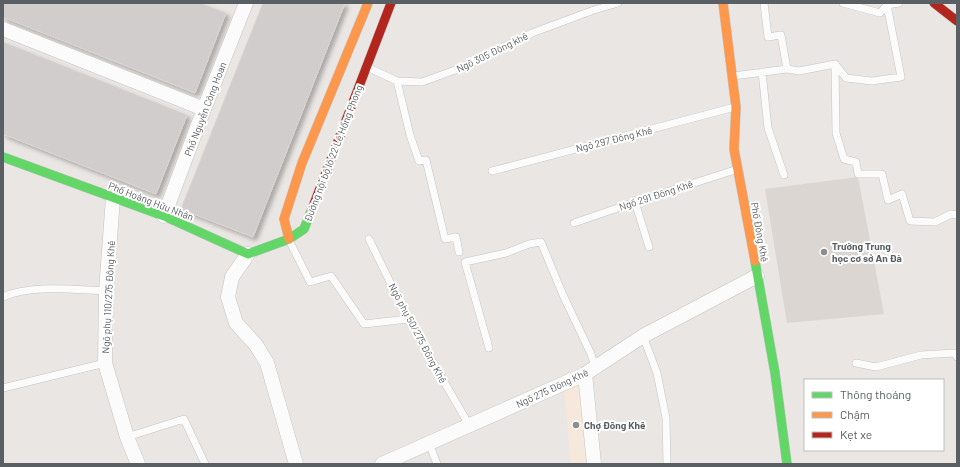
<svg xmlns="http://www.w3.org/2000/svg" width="960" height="467" font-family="Barlow,sans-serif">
  <defs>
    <filter id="shadow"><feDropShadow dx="3.5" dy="3.5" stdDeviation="2" flood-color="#0004"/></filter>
  </defs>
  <rect width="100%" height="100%" fill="#eae6e3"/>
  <path fill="#f6e8da" d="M581 381 588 464H571L564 386Z"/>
  <path fill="#dcd6d2" d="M858 177 884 314 787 323 765 189Z"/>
  <path fill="#d0cdcc" stroke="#d9d5d2" filter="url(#shadow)" d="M3 3H200L226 13 195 93 3 17Z
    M263 3H345L253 237 181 209Z
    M3 42 187 115 156 194 3 134Z"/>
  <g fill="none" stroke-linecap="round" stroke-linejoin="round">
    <g stroke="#c4c4c3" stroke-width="8">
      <path id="lane" d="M764 3 768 37 781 35 787 69
        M843 3 880 13 887 5 899 3
        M835 64 836 133 844 159 856 162 858 174H882L888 200 902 194 910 221 935 222 951 214 957 215
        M367 67 397 81 422 82 458 69 532 33 594 10 618 3
        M762 72 768 128 784 175
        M733 76 787 69 799 71 835 64 846 78 872 81 901 77 887 5
        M397 81 410 135 419 161 426 160 445 239 456 237 459 252
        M492 171 735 107
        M635 202 649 247
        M574 223 635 202 738 169
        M369 239 408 319 469 425
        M289 240 310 282 331 276 364 324 408 319
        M3 297C30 284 76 290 106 291
        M643 336 657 373 666 418 667 464
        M489 348 465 262 506 253 529 244 541 242 563 295 591 354 595 367
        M856 363 876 367 921 355 955 353 957 357
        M3 388 105 363
        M127 437 184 419 205 464
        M429 443 437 464"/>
    </g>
    <g stroke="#c4c4c3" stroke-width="15">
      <path id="street" d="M3 29 204 109
        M113 198 106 291 105 363 127 437 138 464
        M164 216 204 109 246 3
        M248 254 232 277 228 297 236 323 256 345 267 363 296 464
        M585 374 594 464
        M382 464 585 374 643 336 757 276"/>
    </g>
    <g stroke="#c5c5c5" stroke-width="10">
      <path id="fast" d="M3 157 164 216 248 254 289 239 304 229 312 209
        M755 261 775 373 787 464"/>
    </g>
    <g stroke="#c5c5c5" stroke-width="10">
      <path id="slow" d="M723 3 736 107 734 149 755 261
        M289 239 284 219 302 163 368 3"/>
    </g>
    <g stroke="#c5c5c5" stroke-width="10">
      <path id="jam" d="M934 3 957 21
        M312 209 391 3"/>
    </g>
    <use href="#lane" stroke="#fcfbfb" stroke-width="7"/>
    <use href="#street" stroke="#fcfbfb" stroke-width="14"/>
    <use href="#fast" stroke="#63d668" stroke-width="9"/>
    <use href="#slow" stroke="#ff974d" stroke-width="9"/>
    <use href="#jam" stroke="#b3261e" stroke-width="9"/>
  </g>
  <g fill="#8c8e8f" stroke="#fff" stroke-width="1.5">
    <circle cx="824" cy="252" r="4"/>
    <circle cx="576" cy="425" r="4"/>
  </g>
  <g text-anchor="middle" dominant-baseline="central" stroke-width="4" stroke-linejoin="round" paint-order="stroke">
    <g font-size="10" fill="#595f62" stroke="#fff">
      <text transform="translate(492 52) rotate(-26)">Ngõ 305 Đông khê</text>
      <text transform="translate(205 109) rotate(-69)">Phố Nguyễn Công Hoan</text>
      <text transform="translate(614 139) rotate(-14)">Ngõ 297 Đông Khê</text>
      <text transform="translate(333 153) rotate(-69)">Đường nội bộ lô 22 Lê Hồng Phong</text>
      <text transform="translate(656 195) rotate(-18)">Ngõ 291 Đông Khê</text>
      <text transform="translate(151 201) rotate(21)">Phố Hoàng Hữu Nhân</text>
      <text transform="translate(760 232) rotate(80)">Phố Đông Khê</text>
      <text transform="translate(108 297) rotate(-87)">Ngõ phụ 110/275 Đông Khê</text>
      <text transform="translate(418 333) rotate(62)">Ngõ phụ 50/275 Đông Khê</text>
      <text transform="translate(552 388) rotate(-25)">Ngõ 275 Đông Khê</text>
    </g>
    <g font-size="10" font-weight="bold" fill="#595f62" stroke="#fff" text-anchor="start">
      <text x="832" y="246">Trường Trung<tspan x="832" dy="12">học cơ sở An Đà</tspan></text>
      <text x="584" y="425">Chợ Đông Khê</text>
    </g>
  </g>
  <rect width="960" height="467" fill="none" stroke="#595f62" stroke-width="8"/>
  <rect x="804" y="379" width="140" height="72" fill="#ffffff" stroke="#bdbfc0"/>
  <rect x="812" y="392" width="20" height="6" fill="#63d668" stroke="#bdbfc0"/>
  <text x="840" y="399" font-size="12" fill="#595f62">Thông thoáng</text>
  <rect x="812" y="412" width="20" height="6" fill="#ff974d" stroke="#bdbfc0"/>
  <text x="840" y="419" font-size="12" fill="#595f62">Chậm</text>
  <rect x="812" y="432" width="20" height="6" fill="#b3261e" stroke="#bdbfc0"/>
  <text x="840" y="439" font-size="12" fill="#595f62">Kẹt xe</text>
</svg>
